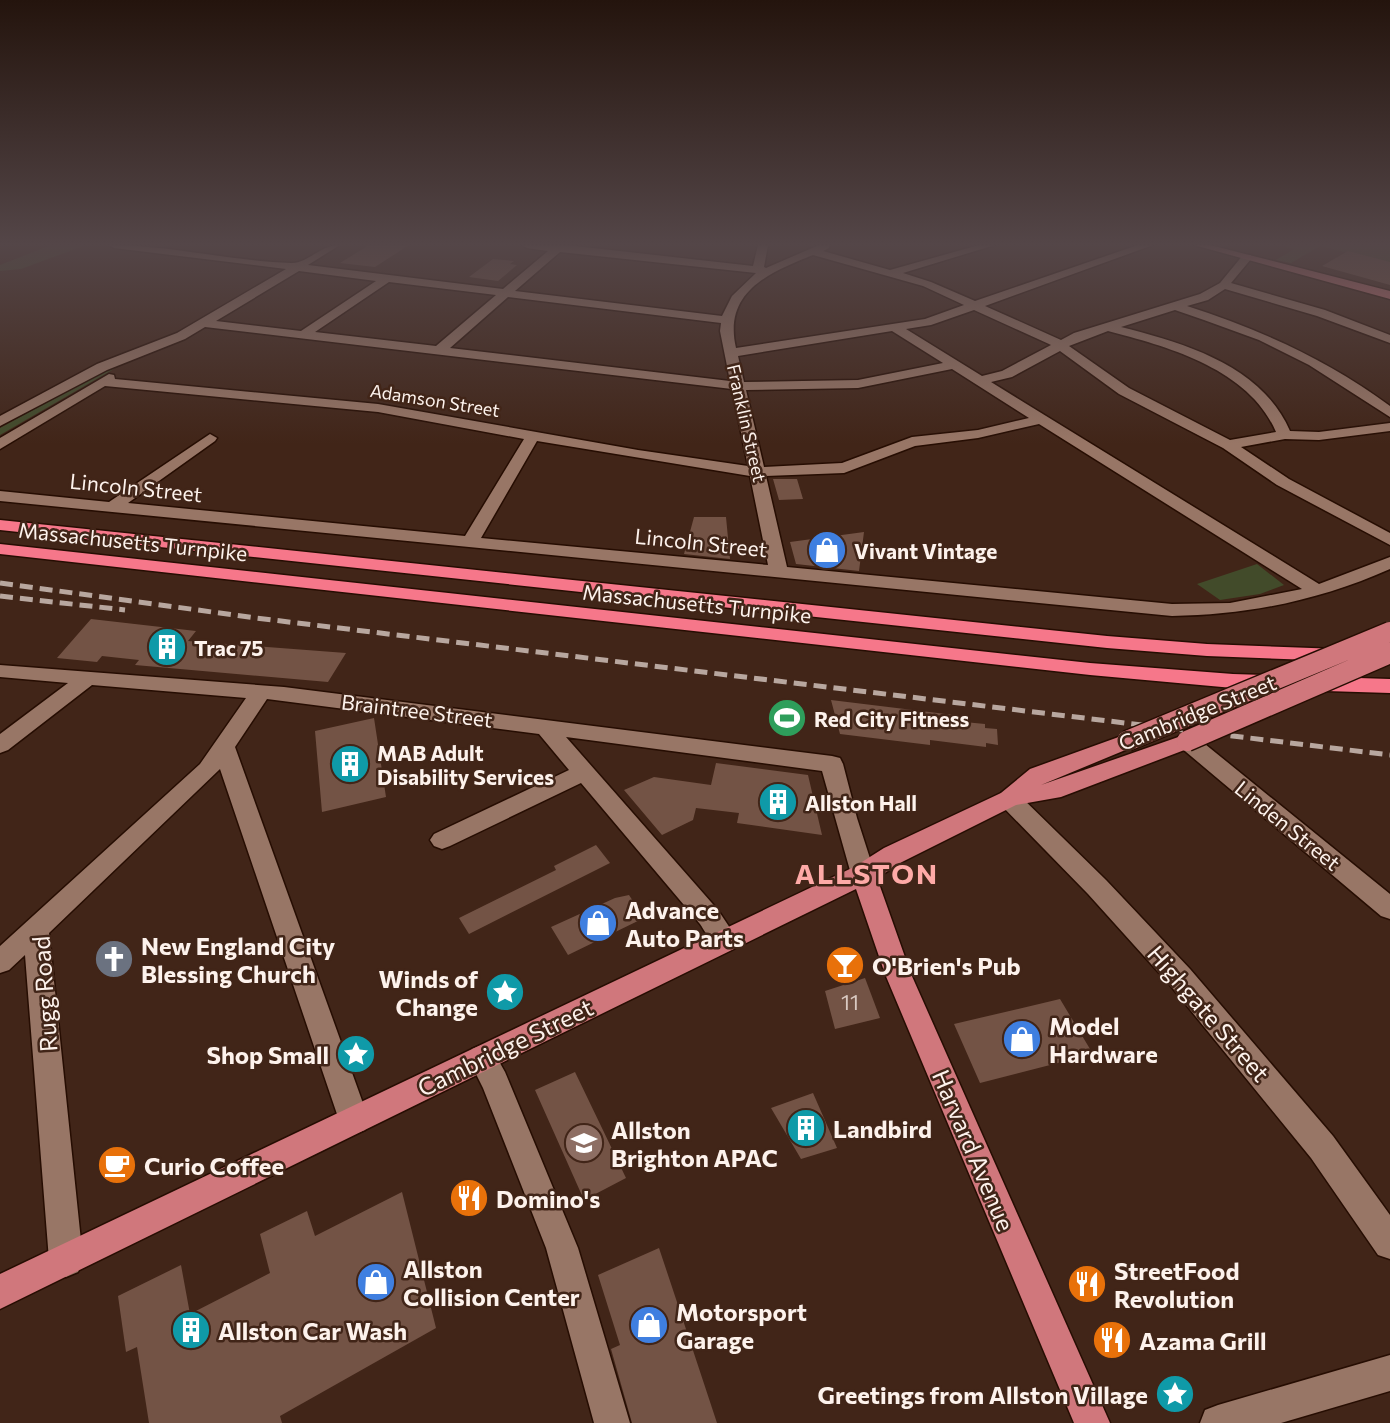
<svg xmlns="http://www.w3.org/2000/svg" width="1390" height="1423" font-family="Commissioner,sans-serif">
  <rect width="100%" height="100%" fill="#412518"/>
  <path fill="#424b2a" d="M51 245H86L21 269 0 271V265Z
    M1278 245H1390V263L1320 246 1291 263 1276 260 1294 249Z
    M116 365 119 366 0 435V428Z
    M1257 564 1284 585 1260 594 1220 600 1197 584Z"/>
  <path fill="#735345" d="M369 245H409L375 267 340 263Z
    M1348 251 1390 262V285L1322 266Z
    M493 259 514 261 510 264 517 265 498 281 469 277Z
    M773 479H797L803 499 779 500Z
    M694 517H726L730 559 684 554Z
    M864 532 859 571 796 564 790 542Z
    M91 619 196 631 188 641 346 653 328 682 135 665 139 660 102 656 97 662 57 658Z
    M831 700 954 715V721L985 724V728L997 729 998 745 986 743V747L930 740V745L840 734Z
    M374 718 386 797 322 812 315 731Z
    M716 763 808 775 822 835 737 823 739 813 696 808 693 820 662 835 624 790 654 777 711 785Z
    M596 845 610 863 469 934 459 918 556 870 554 866Z
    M629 895 644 918 568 955 551 927 615 898Z
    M865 978 880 1018 835 1029 825 991Z
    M1060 999 1093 1054 980 1083 954 1024Z
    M575 1072 626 1178 584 1200 535 1090Z
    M813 1093 837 1148 801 1159 771 1108Z
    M402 1192 436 1328 280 1416 282 1423H149L137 1347 126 1352 118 1296 181 1265 190 1314 270 1273 260 1234 307 1211 315 1236Z
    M659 1248 678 1305 717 1423H632L611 1349 620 1345 598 1275Z"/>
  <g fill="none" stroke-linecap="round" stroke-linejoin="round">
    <g stroke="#260d02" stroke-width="3">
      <path id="minor" d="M109 245C170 245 230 261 291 263 307 264 320 245 340 245L308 265 503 289 548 251 527 248 522 245H566L753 266 758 245H768L764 267 766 268 819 245H829V248L823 251 890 270 979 245H995L903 273 931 282 975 301 1138 245H1153L985 306 1061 340 1074 333 1200 294 1220 283 1243 255H1251V259L1231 283 1325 310 1390 335V343L1317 316 1225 289 1208 300 1187 306C1261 330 1328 360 1390 406V417L1309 365 1259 340 1204 320 1175 310 1121 327C1185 343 1262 366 1290 431L1319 432 1390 423V431L1319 440 1285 439 1241 447 1289 479 1390 533V545L1277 485 1223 448 1119 394 1060 351 1012 377 991 382 1319 584 1390 557V569C1320 600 1249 615 1172 616L0 501V491L109 502 210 434 217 438 215 441 128 503 465 536 524 439 378 412 105 386 0 449V438L109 374 114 375 115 379 378 404 638 450 748 466 732 389 205 327 185 339 107 370 0 426V416L97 364 177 333 286 269 114 248ZM560 252 756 273 732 296 722 316 515 291ZM813 255 923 286 964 305 925 319 736 348C723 292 768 273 813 255ZM299 271 376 281 301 331 216 321ZM389 282 496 295 436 346 315 332ZM508 297 721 323 720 331 730 381 450 348ZM974 310 1049 344 1051 345 1002 371 982 376 906 329 931 325ZM892 331 943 363 858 380 744 382 738 356ZM1108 331C1169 347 1249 369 1276 432L1230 440 1129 388 1069 346ZM952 369 1029 418 978 430 912 437 842 463 764 467 746 390 858 388ZM1039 424 1302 589 1230 603 1172 604 787 567 766 476 844 473 915 446 978 438ZM537 441 750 476 768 565 481 538Z
        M0 665 284 687 832 756 840 758 843 764 857 818 875 874 872 881 863 884 854 881 851 874 822 771 566 737 718 910 738 940 734 948C715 954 710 939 700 924L581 783 450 846 442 849 434 846 430 840 434 834 569 770 539 734 267 699 235 747 369 1120 365 1130 354 1134 343 1130 339 1120 220 769 49 933 83 1260 78 1272 66 1277 54 1272 49 1260 25 955 9 970 0 973V946L200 764 246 698 92 685 8 750 0 753V734L68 683 0 677Z
        M1187 734 1195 736 1390 894V919L1381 916 1179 746 1176 741 1179 736Z
        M1009 791 1017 793 1106 880 1190 969 1333 1136 1390 1215V1259L1378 1255 1311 1158 1170 985 1088 894 1001 805 998 799 1001 793Z
        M482 1045 492 1049 505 1072 578 1248 630 1423H594L546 1248 483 1088 468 1058 472 1049Z
        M1390 1355V1391L1281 1423H1200L1205 1410 1218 1405Z"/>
    </g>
    <g stroke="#260d02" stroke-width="3">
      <path id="major" d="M1194 245H1210L1390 291V299Z
        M1127 734 1135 736 1138 741 1135 746 1041 785 1187 734 1195 736 1198 741 1195 746 1061 797 1016 805 902 862 877 878 911 974 1110 1423H1074L885 974 856 889 0 1309V1274L854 867 884 848 1001 793 1030 769Z"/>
    </g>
    <g stroke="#260d02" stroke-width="3">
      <path id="highway" d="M0 520 1107 636 1207 644 1339 649 1346 651 1349 655 1346 659 1339 661 1207 656 1107 648 0 530Z
        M0 544 1090 663 1233 674 1390 679V693L1233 688 1090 675 0 554Z"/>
    </g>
    <use href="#minor" fill="#987666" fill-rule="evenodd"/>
    <use href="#major" fill="#d0777c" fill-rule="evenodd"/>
    <use href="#highway" fill="#f6778a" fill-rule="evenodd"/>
    <path stroke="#b8a79f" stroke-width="5" stroke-dasharray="13 7" stroke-linecap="butt" d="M0 583 256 618 1390 755
      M0 596 125 610"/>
    <g stroke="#260d02" stroke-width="23" stroke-linecap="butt">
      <path id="major-bridge" d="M1127 741 1390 632
        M1187 741 1390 653"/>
    </g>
    <use href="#major-bridge" stroke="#d0777c" stroke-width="20"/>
  </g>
  <linearGradient id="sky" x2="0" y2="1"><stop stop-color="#24140d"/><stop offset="0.55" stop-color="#544648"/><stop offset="1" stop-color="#544648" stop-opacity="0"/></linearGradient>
  <rect width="1390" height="444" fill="url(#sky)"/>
  <defs>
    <g id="shop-disc" transform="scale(2.0125)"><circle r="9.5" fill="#3f7fe0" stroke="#412518"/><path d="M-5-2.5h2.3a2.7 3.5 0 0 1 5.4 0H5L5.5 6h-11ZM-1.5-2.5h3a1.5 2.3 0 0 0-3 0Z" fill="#fff"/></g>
    <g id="building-disc" transform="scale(2.0125)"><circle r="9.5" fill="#0f9aa8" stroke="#412518"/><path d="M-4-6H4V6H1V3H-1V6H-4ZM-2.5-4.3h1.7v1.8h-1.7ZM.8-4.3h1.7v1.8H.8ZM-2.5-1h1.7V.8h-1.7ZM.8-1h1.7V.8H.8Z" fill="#fff"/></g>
    <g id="stadium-disc" transform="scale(2.0125)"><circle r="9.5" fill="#2e9e5b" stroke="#412518"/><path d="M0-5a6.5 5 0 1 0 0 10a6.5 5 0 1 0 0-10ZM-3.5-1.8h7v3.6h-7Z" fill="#fff"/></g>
    <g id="church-disc" transform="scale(2.0125)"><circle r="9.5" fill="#6b7280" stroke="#412518"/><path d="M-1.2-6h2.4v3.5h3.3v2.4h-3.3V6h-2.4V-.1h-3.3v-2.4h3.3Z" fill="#fff"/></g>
    <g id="bar-disc" transform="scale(2.0125)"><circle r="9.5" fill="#e8710a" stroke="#412518"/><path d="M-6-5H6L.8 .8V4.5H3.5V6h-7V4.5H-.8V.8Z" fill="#fff"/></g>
    <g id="sight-disc" transform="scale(2.0125)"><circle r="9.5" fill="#0f9aa8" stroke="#412518"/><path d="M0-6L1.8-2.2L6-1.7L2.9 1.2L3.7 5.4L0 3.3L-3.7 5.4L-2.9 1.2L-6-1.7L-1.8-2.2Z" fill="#fff"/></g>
    <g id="school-disc" transform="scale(2.0125)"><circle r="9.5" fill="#8d6e63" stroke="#412518"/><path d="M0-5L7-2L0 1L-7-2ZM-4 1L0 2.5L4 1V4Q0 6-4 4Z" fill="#fff"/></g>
    <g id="cafe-disc" transform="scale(2.0125)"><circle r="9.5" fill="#e8710a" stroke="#412518"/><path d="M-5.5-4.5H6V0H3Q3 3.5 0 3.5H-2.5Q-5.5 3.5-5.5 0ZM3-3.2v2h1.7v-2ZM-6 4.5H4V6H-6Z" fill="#fff"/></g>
    <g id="restaurant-disc" transform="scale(2.0125)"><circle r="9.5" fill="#e8710a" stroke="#412518"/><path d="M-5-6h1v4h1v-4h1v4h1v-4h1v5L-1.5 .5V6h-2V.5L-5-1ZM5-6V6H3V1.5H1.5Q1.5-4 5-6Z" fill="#fff"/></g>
  </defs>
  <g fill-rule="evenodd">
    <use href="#shop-disc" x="827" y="550"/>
    <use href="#building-disc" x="167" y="647"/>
    <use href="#stadium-disc" x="787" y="718"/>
    <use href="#building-disc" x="350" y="764"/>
    <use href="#building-disc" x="778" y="802"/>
    <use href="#shop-disc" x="598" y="923"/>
    <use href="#church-disc" x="114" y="959"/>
    <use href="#bar-disc" x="845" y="965"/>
    <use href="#sight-disc" x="505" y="992"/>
    <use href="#shop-disc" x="1022" y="1039"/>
    <use href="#sight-disc" x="356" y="1054"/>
    <use href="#building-disc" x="806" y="1128"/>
    <use href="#school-disc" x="584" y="1143"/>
    <use href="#cafe-disc" x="117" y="1165"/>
    <use href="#restaurant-disc" x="469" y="1198"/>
    <use href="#shop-disc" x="376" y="1282"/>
    <use href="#restaurant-disc" x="1087" y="1284"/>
    <use href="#shop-disc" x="649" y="1325"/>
    <use href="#building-disc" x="191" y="1330"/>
    <use href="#restaurant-disc" x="1112" y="1340"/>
    <use href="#sight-disc" x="1175" y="1394"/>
  </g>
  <g text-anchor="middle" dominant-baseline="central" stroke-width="5" stroke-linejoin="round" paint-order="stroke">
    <g font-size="18" fill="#fdf2ec" stroke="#412518">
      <text transform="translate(435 400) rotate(9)">Adamson Street</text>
      <text transform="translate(747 423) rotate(77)">Franklin Street</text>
    </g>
    <g font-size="21" fill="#fdf2ec" stroke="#412518">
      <text transform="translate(136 487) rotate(6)">Lincoln Street</text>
      <text transform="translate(133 541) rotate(6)">Massachusetts Turnpike</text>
      <text transform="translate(701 542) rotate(6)">Lincoln Street</text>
      <text transform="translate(697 603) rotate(6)">Massachusetts Turnpike</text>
      <text transform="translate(417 710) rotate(7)">Braintree Street</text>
      <text transform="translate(1197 712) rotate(-22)">Cambridge Street</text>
      <text transform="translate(1288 825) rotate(39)">Linden Street</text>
    </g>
    <g font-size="21" font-weight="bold" fill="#fdf2ec" stroke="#412518" text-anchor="start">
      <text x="854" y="550">Vivant Vintage</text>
      <text x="194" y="647">Trac 75</text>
      <text x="814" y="718">Red City Fitness</text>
      <text x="377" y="752">MAB Adult<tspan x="377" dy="24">Disability Services</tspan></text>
      <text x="805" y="802">Allston Hall</text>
    </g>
    <g font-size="21" fill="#dacac2">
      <text x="850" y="1001">11</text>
    </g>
    <g font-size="24" font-weight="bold" fill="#fdf2ec" stroke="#412518" text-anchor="start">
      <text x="625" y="909">Advance<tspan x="625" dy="28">Auto Parts</tspan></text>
      <text x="141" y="945">New England City<tspan x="141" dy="28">Blessing Church</tspan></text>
      <text x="872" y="965">O'Brien's Pub</text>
      <text x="478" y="978" text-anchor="end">Winds of<tspan x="478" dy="28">Change</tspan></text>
      <text x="1049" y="1025">Model<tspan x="1049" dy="28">Hardware</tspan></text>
      <text x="329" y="1054" text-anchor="end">Shop Small</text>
      <text x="833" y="1128">Landbird</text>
      <text x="611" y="1129">Allston<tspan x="611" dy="28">Brighton APAC</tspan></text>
      <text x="144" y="1165">Curio Coffee</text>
      <text x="496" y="1198">Domino's</text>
      <text x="403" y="1268">Allston<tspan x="403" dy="28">Collision Center</tspan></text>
      <text x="1114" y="1270">StreetFood<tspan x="1114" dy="28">Revolution</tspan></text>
      <text x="676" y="1311">Motorsport<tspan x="676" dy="28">Garage</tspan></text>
      <text x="218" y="1330">Allston Car Wash</text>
      <text x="1139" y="1340">Azama Grill</text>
      <text x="1148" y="1394" text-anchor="end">Greetings from Allston Village</text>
    </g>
    <g font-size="24" fill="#fdf2ec" stroke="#412518">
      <text transform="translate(44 994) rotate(-94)">Rugg Road</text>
      <text transform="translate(1209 1013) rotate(49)">Highgate Street</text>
      <text transform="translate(505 1047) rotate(-26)">Cambridge Street</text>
      <text transform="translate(974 1150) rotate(67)">Harvard Avenue</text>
    </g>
    <g font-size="28" font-weight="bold" letter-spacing="2" fill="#feaaa7" stroke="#412518">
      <text x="867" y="873">ALLSTON</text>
    </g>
  </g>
</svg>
